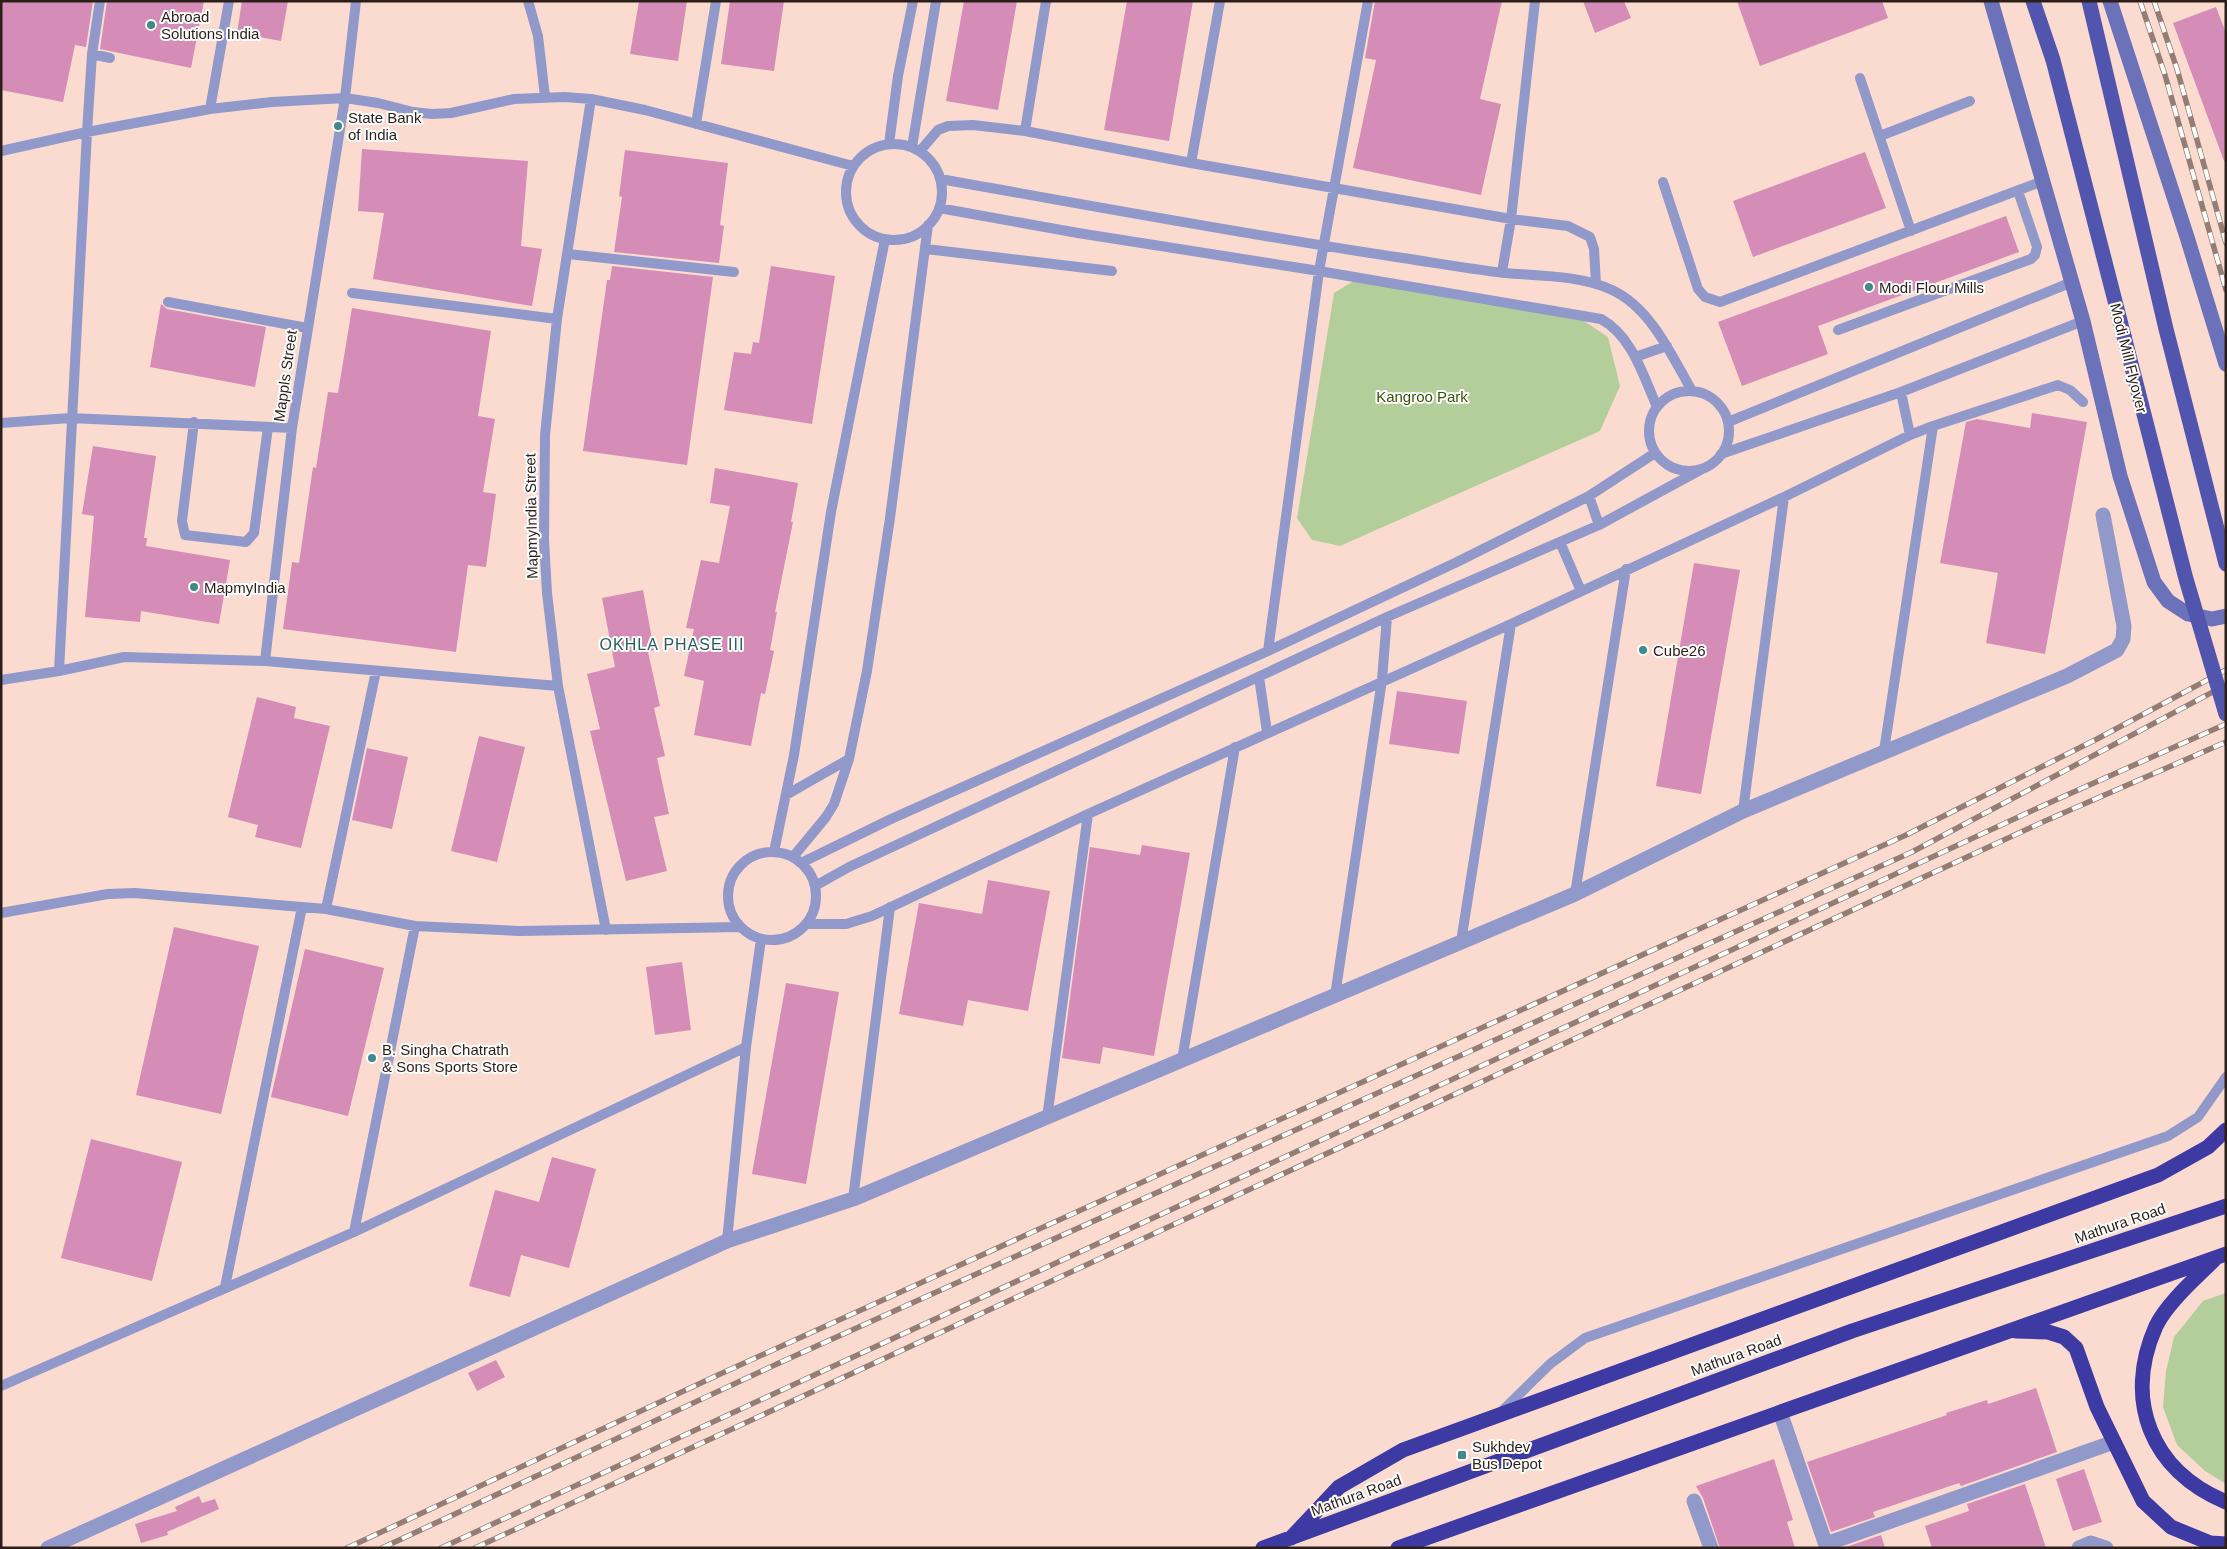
<svg xmlns="http://www.w3.org/2000/svg" width="2227" height="1549" font-family="Arial,sans-serif">
  <rect width="100%" height="100%" fill="#fbdbd0"/>
  <path fill="#b3ce9b" d="M1357 279 1584 321 1608 337 1620 386 1600 431 1340 546 1312 540 1297 518 1334 293Z
    M2226 1293V1484L2205 1471 2177 1445 2163 1407 2166 1371 2174 1337 2203 1301Z"/>
  <path fill="#d58cb7" d="M1 1H93L86 47 75 45 63 102 1 90Z
    M107 1H204L191 68 100 49Z
    M242 1H288L281 41 237 33Z
    M639 1H687L678 61 630 54Z
    M730 1H784L774 71 721 64Z
    M964 1H1017L998 110 946 101Z
    M1127 1H1193L1169 141 1104 130Z
    M1375 1H1502L1480 99 1501 104 1481 195 1353 168 1376 60 1365 58Z
    M1583 1H1624L1631 18 1595 33Z
    M1737 1H1882L1888 18 1760 66Z
    M2216 7 2226 33V161H2224L2173 23Z
    M362 149 528 161 521 246 542 249 532 306 373 279 384 213 358 211Z
    M625 150 728 163 720 225 724 226 719 263 614 252 622 197 619 196Z
    M1865 152 1886 208 1753 257 1733 201Z
    M2006 216 2019 252 1818 326 1828 354 1742 386 1718 322Z
    M612 266 713 277 687 465 583 451 607 280H610Z
    M771 266 835 276 812 424 724 410 734 352 751 354 753 342 759 343Z
    M161 304 167 309 266 327 255 387 150 367Z
    M352 308 491 331 478 416 495 419 483 492 496 494 486 567 468 565 456 652 283 629 292 562 299 563 313 467 316 468 328 392 338 393Z
    M2032 413 2087 422 2045 654 1986 643 1998 573 1940 563 1966 422 1977 419 2030 428Z
    M93 446 156 456 144 538H147L146 546 230 560 219 624 141 611 140 622 85 617 94 516 82 514Z
    M715 468 798 483 791 522H793L775 612H777L770 650 774 651 765 694 761 693 751 746 694 735 704 681 684 676 694 629 686 628 701 560 719 563 730 506 710 503Z
    M1694 563 1740 570 1701 794 1656 786Z
    M643 590 654 650 648 652 660 706 654 708 665 756 657 758 669 814 654 817 667 871 626 881 590 731 600 729 587 674 615 667 602 598Z
    M1397 691 1467 701 1459 754 1389 744Z
    M257 697 296 707 294 718 330 726 301 848 255 837 258 825 228 817Z
    M479 736 525 747 497 862 451 851Z
    M367 748 408 757 392 829 352 820Z
    M1142 845 1190 853 1154 1056 1103 1047 1100 1064 1062 1058 1090 847 1140 855Z
    M988 880 1050 891 1028 1011 968 1000 963 1026 899 1014 919 903 982 914Z
    M174 927 259 946 221 1114 136 1095Z
    M305 949 384 968 348 1116 271 1097Z
    M682 962 691 1030 655 1035 646 967Z
    M786 983 839 992 806 1184 752 1174Z
    M91 1139 182 1162 152 1281 61 1258Z
    M552 1157 596 1169 569 1268 521 1255 510 1297 469 1286 495 1190 539 1202Z
    M496 1360 505 1377 477 1391 468 1373Z
    M2036 1388 2057 1452 1961 1486 1959 1483 1873 1512 1875 1517 1831 1532 1807 1462 1947 1415 1946 1413 1987 1400 1988 1404Z
    M1774 1459 1793 1520 1787 1522 1795 1548H1720L1703 1498 1696 1486Z
    M2084 1469 2102 1522 2073 1531 2056 1479Z
    M2025 1484 2046 1548H1932L1925 1526 1969 1511 1967 1504Z
    M199 1496 202 1503 215 1499 219 1509 167 1532 168 1535 141 1543 135 1524 177 1511 175 1507Z
    M1881 1535 1885 1548H1843Z"/>
  <g fill="none" stroke-linecap="round" stroke-linejoin="round">
    <path stroke="#9198ca" stroke-width="10" d="M528 1 538 36 545 97
      M92 54 110 58
      M1860 78 1911 231
      M591 99 557 319 545 435 544 540 547 593 558 686 606 930
      M210 109 229 1
      M696 124 716 1
      M1025 131 1046 1
      M1880 136 1970 101
      M889 144 898 76 913 1
      M846 192a48 48 0 1 1 96 0a48 48 0 1 1-96 0Z
      M912 147 936 1
      M1 151 87 132 210 109 272 102 345 98 378 103 413 112 432 114 451 113 514 99 565 97 591 99 645 110 853 166
      M920 151 938 130 948 126 973 125 1025 131 1191 163 1511 219 1568 226 1590 237 1594 249 1596 284
      M1191 163 1220 1
      M940 179C1094 206 1248 235 1403 258 1436 263 1470 269 1504 273 1540 276 1579 275 1612 290 1651 308 1672 356 1692 391
      M1663 182 1698 289 1705 297 1720 302 2043 181
      M939 208 1078 233 1319 271 1601 319C1632 336 1643 375 1657 407
      M926 249 1112 271
      M568 254 734 272
      M1502 272 1511 219 1535 1
      M352 293 557 319
      M168 302 307 328
      M1838 330 2031 259 2035 255 2037 247 2018 191
      M1635 357 1667 346
      M1649 431a40 40 0 1 1 80 0a40 40 0 1 1-80 0Z
      M1901 392 1910 435
      M194 422 182 521 185 535 246 542 254 533 268 427
      M1728 422 2072 282
      M1 423 70 418 292 428
      M1721 454 1901 392 2083 321
      M1589 496 1599 525
      M1560 542 1581 591
      M1268 651 1319 271 1368 1
      M265 661 292 428 345 98 356 1
      M59 671 87 132 92 54 100 1
      M1259 677 1267 732
      M1 680 59 671 124 657 265 661 558 686
      M1884 751 1933 426
      M786 795 849 759
      M1743 811 1784 497
      M728 896a44 44 0 1 1 88 0a44 44 0 1 1-88 0Z
      M774 852 794 755 831 512 885 239
      M793 857 826 817 834 804 849 759 867 671 890 518 928 225
      M801 863 891 819 1268 651 1457 562 1589 496 1655 453
      M815 886 849 867 1387 617 1599 525 1702 469
      M1575 894 1626 569
      M326 909 376 671
      M1 913 108 894 135 893 326 909 415 926 520 931 740 927
      M806 924H846L872 916 1088 814 1511 624 1784 497 1910 435 1933 426 2058 385 2070 390 2083 402
      M1461 942 1511 624
      M1335 996 1382 680 1387 617
      M1182 1060 1235 747
      M1047 1118 1088 814
      M853 1199 890 907
      M354 1232 415 926
      M727 1241 746 1047 761 939
      M225 1287 302 907
      M1 1386 354 1232 746 1047
      M1501 1412 1550 1364 1585 1338 2168 1136 2198 1117 2226 1077"/>
    <path stroke="#9198ca" stroke-width="15" d="M1780 1412 1827 1548
      M1694 1501 1711 1548
      M1826 1544 2114 1442
      M48 1548 727 1241 853 1199 1182 1060 1575 894 1743 811 2067 676 2117 650 2123 639 2124 626 2103 515
      M2079 1548 2091 1543 2106 1548"/>
    <path stroke="#6b72ba" stroke-width="15" d="M1991 1 2083 321 2120 476 2154 582 2168 601 2188 614 2212 619 2226 616
      M2110 1 2187 237 2226 364"/>
    <path stroke="#5255ae" stroke-width="15" d="M2033 1 2053 60 2124 336
      M2089 1 2166 329 2226 564"/>
    <path stroke="#3e3aa3" stroke-width="15" d="M2214 1260C2196 1278 2167 1303 2156 1326 2123 1400 2151 1471 2226 1502
      M2016 1331 2048 1332 2064 1337 2076 1348 2097 1407 2143 1501 2171 1527 2210 1543 2226 1544
      M1291 1538 1339 1487 1403 1450 2158 1175 2208 1147 2226 1130
      M1263 1548 1852 1331 2226 1206
      M1398 1548 2226 1254"/>
    <g stroke="#947d75" stroke-width="5.5">
      <path id="rail" d="M2140 1 2165 75 2226 290
        M2154 1 2177 69 2226 243
        M347 1548 718 1375 1906 835 2097 739 2226 670
        M382 1548 779 1363 1912 852 2226 685
        M441 1548 2040 807 2226 724
        M475 1548 2045 821 2226 742"/>
    </g>
    <use href="#rail" stroke="#fff" stroke-width="4" stroke-dasharray="11" stroke-linecap="butt"/>
    <path stroke="#5255ae" stroke-width="15" d="M2124 336 2186 579 2226 714"/>
  </g>
  <g fill="#41898a" stroke="#fff" stroke-width="2">
    <circle cx="151" cy="25" r="5"/>
    <circle cx="338" cy="126" r="5"/>
    <circle cx="1869" cy="287" r="5"/>
    <circle cx="194" cy="587" r="5"/>
    <circle cx="1643" cy="650" r="5"/>
    <circle cx="372" cy="1058" r="5"/>
    <rect x="1457" y="1450" width="10" height="10" rx="2.5"/>
  </g>
  <g text-anchor="middle" dominant-baseline="central" stroke-width="4" stroke-linejoin="round" paint-order="stroke">
    <g font-size="15" fill="#2c1e19" stroke="#fff" text-anchor="start">
      <text x="161" y="16">Abroad<tspan x="161" dy="17">Solutions India</tspan></text>
      <text x="348" y="117">State Bank<tspan x="348" dy="17">of India</tspan></text>
      <text x="1879" y="287">Modi Flour Mills</text>
      <text x="204" y="587">MapmyIndia</text>
      <text x="1653" y="650">Cube26</text>
      <text x="382" y="1049">B. Singha Chatrath<tspan x="382" dy="17">&amp; Sons Sports Store</tspan></text>
      <text x="1472" y="1446">Sukhdev<tspan x="1472" dy="17">Bus Depot</tspan></text>
    </g>
    <g font-size="15" fill="#2c1e19" stroke="#fff">
      <text transform="translate(2129 358) rotate(76)">Modi Mill Flyover</text>
      <text transform="translate(285 376) rotate(-82)">Mappls Street</text>
      <text transform="translate(531 516) rotate(-91)">MapmyIndia Street</text>
      <text transform="translate(2120 1223) rotate(-19)">Mathura Road</text>
      <text transform="translate(1736 1355) rotate(-20)">Mathura Road</text>
      <text transform="translate(1356 1495) rotate(-20)">Mathura Road</text>
    </g>
    <g font-size="15" fill="#355506" stroke="#fff">
      <text x="1422" y="396">Kangroo Park</text>
    </g>
    <g font-size="16" letter-spacing="1" fill="#255f60" stroke="#fff">
      <text x="672" y="644">OKHLA PHASE III</text>
    </g>
  </g>
  <rect width="2227" height="1549" fill="none" stroke="#2c1e19" stroke-width="5"/>
</svg>
